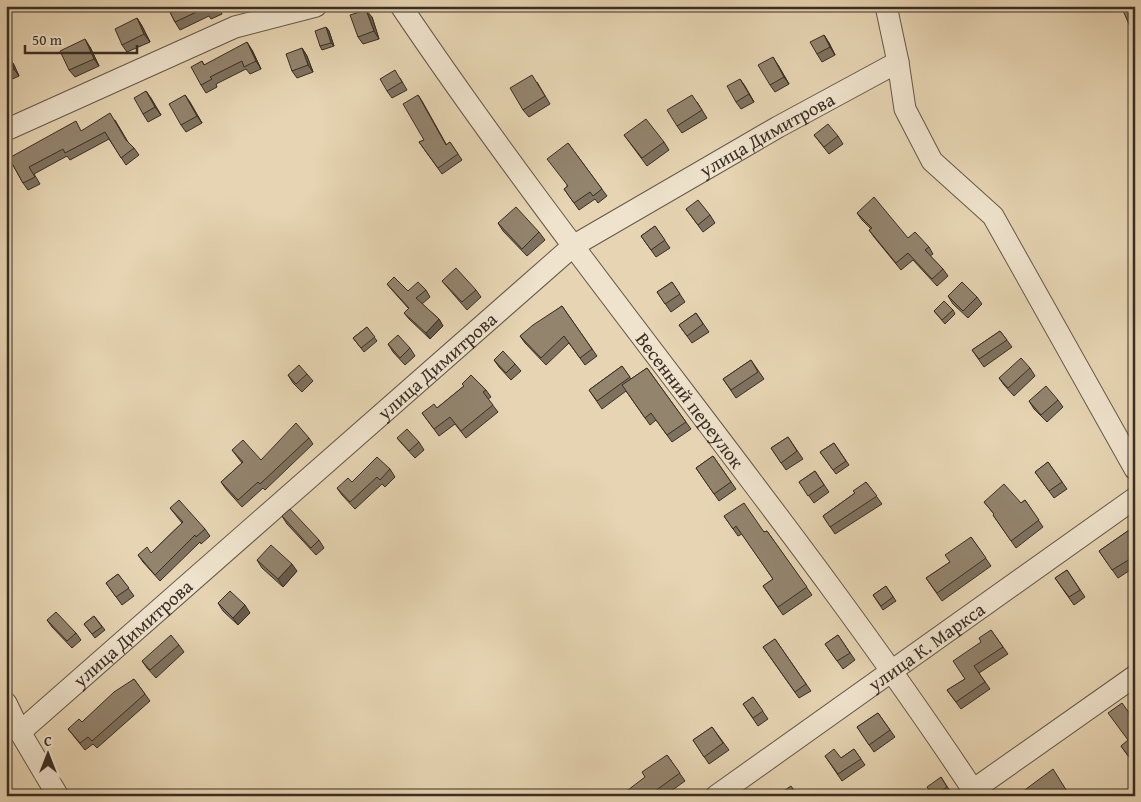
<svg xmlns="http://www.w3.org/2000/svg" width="1141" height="802" font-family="'Gentium Book Plus',serif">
  <rect width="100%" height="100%" fill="#e6d4b2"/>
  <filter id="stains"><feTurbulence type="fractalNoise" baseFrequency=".004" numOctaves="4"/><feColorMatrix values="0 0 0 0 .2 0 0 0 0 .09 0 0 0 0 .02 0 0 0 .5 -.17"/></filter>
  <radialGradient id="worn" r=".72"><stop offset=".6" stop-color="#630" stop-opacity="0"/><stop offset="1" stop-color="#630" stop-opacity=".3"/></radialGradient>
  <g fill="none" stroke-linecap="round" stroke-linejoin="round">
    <g stroke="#655848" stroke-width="23">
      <g id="minor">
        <path id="s1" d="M401 6C583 276 798 524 977 796"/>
        <path d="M886 6 898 62 905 109 932 161 993 216 1135 469"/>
        <path d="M6 130 235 27 316 6"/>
        <path d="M6 703 20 732 58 796"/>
        <path id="s2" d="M20 732 573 246 778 127 898 62"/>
        <path d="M973 790 1135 676"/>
        <path id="s3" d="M716 796 1135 498"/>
      </g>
    </g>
    <use href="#minor" stroke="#efe3cd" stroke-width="21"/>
  </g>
  <path fill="#7e725f" stroke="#3a2e24" d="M167 6H219L222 14 211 19 209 16 180 30 175 22Z
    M458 6H472L462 11Z
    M372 17 379 39 363 44 358 37Z
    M137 18 142 26 150 42 127 52 122 45Z
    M326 27 329 31 334 46 322 50 320 46Z
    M824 35 829 43 835 55 822 62 817 54Z
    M90 47 99 66 75 77 69 70Z
    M302 48 307 56 313 72 297 78 292 71Z
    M252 50 261 69 250 74 246 69 216 84 217 87 206 93 201 85 202 61 204 65Z
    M9 57 14 65 19 76 6 82V58Z
    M778 65 789 84 775 92 770 85Z
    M400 78 407 90 392 98 387 91Z
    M740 79 754 102 741 109 736 102Z
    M537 82 550 104 529 117 523 110Z
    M146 91 161 115 148 122 143 114Z
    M185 95 202 123 186 132 181 125Z
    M418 95 446 145 450 142 462 160 442 174 419 142 424 140Z
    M697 102 707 118 682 133 677 126Z
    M115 120 128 142 134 148 139 155 126 165 109 139 70 160 67 156 34 174 40 184 28 190 23 183 9 158 82 131Z
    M624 135 664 142 669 150 647 166Z
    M814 135 838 136 843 144 829 154Z
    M568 143 607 196 598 203 595 199 579 210 564 189 567 187Z
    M686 209 710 215 715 223 703 232Z
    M857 213 908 238 929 247 933 254 930 256 943 269 948 276 937 286 913 260 901 270 874 237 869 230 871 229 862 220Z
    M498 223 539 232 545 240 527 256 503 231Z
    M655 226 670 248 656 257 641 236Z
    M442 281 476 290 481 297 467 310 448 288Z
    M672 282 685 302 671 312 657 292Z
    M387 284 408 291 426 290 430 297 422 304 439 319 443 326 430 339 409 319 404 313 409 309 392 290Z
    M948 296 977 297 982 304 968 318 953 304Z
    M562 306 597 356 585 365 569 343 546 365 525 343 520 336Z
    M953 310 955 314 945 324 934 311Z
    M696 313 709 332 692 343 679 325Z
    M367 327 377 341 364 352 353 338Z
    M1000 331 1012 347 984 367 972 350Z
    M388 344 410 348 415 356 405 365 393 352Z
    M494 360 515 364 521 371 511 380 499 367Z
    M751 360 764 379 736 398 723 379Z
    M622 366 631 379 647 368 691 429 672 442 656 420 650 425 626 391 602 409 589 390Z
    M1030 368 1035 376 1014 396 1004 385 999 378Z
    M307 374 313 381 302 392 293 383 288 375Z
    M462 384 486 390 491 397 488 399 498 412 466 438 455 424 439 436 422 413 437 408 464 386Z
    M1058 400 1063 407 1047 422 1034 409 1029 401Z
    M788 437 803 459 786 470 771 448Z
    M309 438 313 444 265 490 263 488 242 507 226 489 221 482 242 463 232 450 261 460Z
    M397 438 419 442 424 450 415 458 403 445Z
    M834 443 849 465 836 474 820 452Z
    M713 456 736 489 719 501 696 468Z
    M1048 462 1067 489 1054 498 1035 472Z
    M390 469 395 477 385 487 382 484 355 509 342 495 337 488 352 482Z
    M815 471 829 492 814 503 799 482Z
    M866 482 882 504 835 534 823 516 855 493Z
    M1025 500 1043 527 1016 548 993 515 994 514 984 502 1021 503Z
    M170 508 205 529 210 536 201 544 200 542 160 581 143 562 138 555 151 553 182 523Z
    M282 516 319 540 324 548 316 555 287 524Z
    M724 516 764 532 767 531 812 595 783 615 763 586 773 579 742 534 738 536Z
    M1135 526V567L1118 578 1099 551Z
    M971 537 991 566 942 601 926 578 950 562Z
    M257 560 297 571 283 587 262 568Z
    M1067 570 1085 597 1074 605 1055 578Z
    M118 574 134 596 122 605 106 583Z
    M886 586 896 601 883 610 873 595Z
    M218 603 250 613 238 625 223 611Z
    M94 616 105 630 95 638 84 624Z
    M47 620 76 633 81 640 72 648 52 627Z
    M991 630 1008 654 979 673 990 689 961 709 947 690 965 679Z
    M838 635 855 660 843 669 825 644Z
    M775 639 811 691 799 698 763 647Z
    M179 645 184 652 156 678 147 668 142 661Z
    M134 679 150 701 97 748 93 744 85 750 68 729 82 722Z
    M753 697 768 719 758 726 743 704Z
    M878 713 895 737 874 752 857 727Z
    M1135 721V764H1134L1121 746 1128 741Z
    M712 727 729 750 709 764 693 740Z
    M854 749 865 765 842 781 825 756 841 758Z
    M667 755 685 781 664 796H626Z
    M941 777 950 791 943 796H933Z"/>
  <path fill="#675c4d" stroke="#3a2e24" d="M366 10 372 17 379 39 374 31Z
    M137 18 142 26 150 42 144 34Z
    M326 27 329 31 334 46 331 43Z
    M824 35 829 43 835 55 830 47Z
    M85 39 90 47 99 66 94 59Z
    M247 42 252 50 261 69 256 61Z
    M302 48 307 56 313 72 308 65Z
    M9 57 14 65 19 76 14 69Z
    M773 57 778 65 789 84 784 77Z
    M740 79 745 86 754 102 749 94Z
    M146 91 151 98 161 115 155 107Z
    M185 95 190 102 202 123 197 116Z
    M418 95 422 101 450 151 446 145Z
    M439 319 443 326 430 339 426 333Z
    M292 564 297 571 283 587 278 579Z
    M245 605 250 613 238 625 233 618Z"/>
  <path fill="#93846e" stroke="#3a2e24" d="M167 6H217L206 11 205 8 175 22Z
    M1121 6H1135V38Z
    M366 10 374 31 358 37 350 15Z
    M137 18 144 34 122 45 115 29Z
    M326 27 331 43 320 46 315 31Z
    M824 35 830 47 817 54 810 42Z
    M85 39 94 59 69 70 60 51Z
    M247 42 256 61 244 67 242 61 210 77 212 79 201 85 191 67 202 61 204 65Z
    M302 48 308 65 292 71 286 54Z
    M9 57 14 69 6 72V58Z
    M773 57 784 77 770 85 758 65Z
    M395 70 402 82 387 91 380 79Z
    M532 75 545 96 523 110 510 88Z
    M740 79 749 94 736 102 727 86Z
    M146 91 155 107 143 114 134 98Z
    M185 95 197 116 181 125 169 104Z
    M418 95 446 145 450 142 458 154 438 168 419 142 424 140 403 104Z
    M692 95 702 110 677 126 667 110Z
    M110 113 126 140 134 148 121 158 105 132 65 153 63 149 29 167 35 177 23 183 9 158 76 121 81 131Z
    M646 119 664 142 642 158 624 135Z
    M828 124 838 136 824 147 814 135Z
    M568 143 602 189 593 196 590 192 574 203 564 189 568 186 547 159Z
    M874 197 908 238 915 232 929 247 925 250 943 269 932 279 908 253 896 263 869 230 872 228 857 213Z
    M698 200 710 215 698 225 686 209Z
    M516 207 539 232 522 249 498 223Z
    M655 226 665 240 651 250 641 236Z
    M456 268 476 290 462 302 442 281Z
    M394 277 408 291 418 282 426 290 416 298 439 319 426 333 404 313 409 308 387 284Z
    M672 282 680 294 665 304 657 292Z
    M962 282 977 297 963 311 948 296Z
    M944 301 953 310 942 320 934 311Z
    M562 306 592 349 580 358 564 336 541 358 520 336 533 325Z
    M696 313 703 324 687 336 679 325Z
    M367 327 375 337 361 348 353 338Z
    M1000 331 1007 340 979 359 972 350Z
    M398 335 410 348 400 358 388 344Z
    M503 351 515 364 506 373 494 360Z
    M1021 358 1030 368 1008 388 999 378Z
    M751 360 758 372 731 390 723 379Z
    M299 365 307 374 296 384 288 375Z
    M622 366 630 377 597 401 589 390Z
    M647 368 686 422 667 435 651 413 645 418 622 385Z
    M471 375 486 390 483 392 493 405 461 431 450 417 434 429 422 413 434 404 437 408 464 386 462 384Z
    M1046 386 1058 400 1041 415 1029 401Z
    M296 423 309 438 260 484 258 482 238 500 221 482 243 462 232 450 243 440 261 460Z
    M407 429 419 442 409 451 397 438Z
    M788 437 797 451 781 463 771 448Z
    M834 443 846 461 833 470 820 452Z
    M713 456 731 482 714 494 696 468Z
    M377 457 390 469 380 480 377 477 350 502 337 488 348 478 352 482Z
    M1048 462 1062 482 1049 491 1035 472Z
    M815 471 824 485 808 496 799 482Z
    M866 482 877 496 830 527 823 516 855 493 853 491Z
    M1004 484 1021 503 1025 500 1039 520 1011 541 993 515 994 514 984 502Z
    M179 500 205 529 196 537 195 535 155 575 138 555 147 547 151 553 183 522 170 508Z
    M744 503 764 532 767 531 807 587 778 607 763 586 773 579 736 526 733 529 724 516Z
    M290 509 319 540 311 548 282 516Z
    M1135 526V556L1112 570 1099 551Z
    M971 537 986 558 937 593 926 578 950 562 945 555Z
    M271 545 292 564 278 579 257 560Z
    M1067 570 1080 590 1069 597 1055 578Z
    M118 574 129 588 116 597 106 583Z
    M886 586 893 597 881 606 873 595Z
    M230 591 245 605 233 618 218 603Z
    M56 612 76 633 67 641 47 620Z
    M94 616 102 627 92 634 84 624Z
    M991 630 1003 647 974 666 985 682 956 702 947 690 965 679 953 661 981 642 979 638Z
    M171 635 179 645 150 670 142 661Z
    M838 635 850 653 837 661 825 644Z
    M775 639 806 684 795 692 763 647Z
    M134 679 145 694 92 741 88 737 80 743 68 729 79 719 82 722 114 692Z
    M753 697 763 711 753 718 743 704Z
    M1122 703 1135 721V753L1129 757 1121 746 1128 740 1108 713Z
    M878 713 890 730 869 745 857 727Z
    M712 727 723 743 704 757 693 740Z
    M834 749 841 758 854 749 861 759 838 774 825 756Z
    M667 755 680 773 648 796H626L624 793 645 777 642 772Z
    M1053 769 1070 796H1019L1018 795Z
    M941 777 947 787 935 796H933L927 787Z
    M791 786 798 796H776Z
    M548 792 551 796H543Z"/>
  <g text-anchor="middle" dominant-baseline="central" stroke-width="4.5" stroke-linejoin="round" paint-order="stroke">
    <g font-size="19" fill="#3a2e24" stroke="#efe3cd">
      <text stroke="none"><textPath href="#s2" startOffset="960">улица Димитрова</textPath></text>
      <text stroke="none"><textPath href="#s2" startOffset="555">улица Димитрова</textPath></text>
      <text stroke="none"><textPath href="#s1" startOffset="489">Весенний переулок</textPath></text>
      <text stroke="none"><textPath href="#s2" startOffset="150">улица Димитрова</textPath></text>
      <text stroke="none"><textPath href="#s3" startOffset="258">улица К. Маркса</textPath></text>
    </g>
  </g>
  <rect width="1141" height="802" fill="none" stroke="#e6d4b2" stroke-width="25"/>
  <rect x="8" y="8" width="1126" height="787" fill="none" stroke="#3a2e24" stroke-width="2.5"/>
  <rect x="12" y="12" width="1116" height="777" fill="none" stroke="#3a2e24"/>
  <g transform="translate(48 754)" stroke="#efe3cd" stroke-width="4" paint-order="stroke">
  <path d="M0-4L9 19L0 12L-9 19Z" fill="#3a2e24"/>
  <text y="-8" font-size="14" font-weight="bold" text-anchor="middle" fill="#3a2e24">С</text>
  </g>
  <path d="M25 45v8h112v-8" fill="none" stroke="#3a2e24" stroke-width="2.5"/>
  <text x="32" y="45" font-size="15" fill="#3a2e24" stroke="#efe3cd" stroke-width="4" paint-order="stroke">50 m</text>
  <rect width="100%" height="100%" filter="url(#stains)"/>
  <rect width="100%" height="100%" fill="url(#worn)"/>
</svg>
